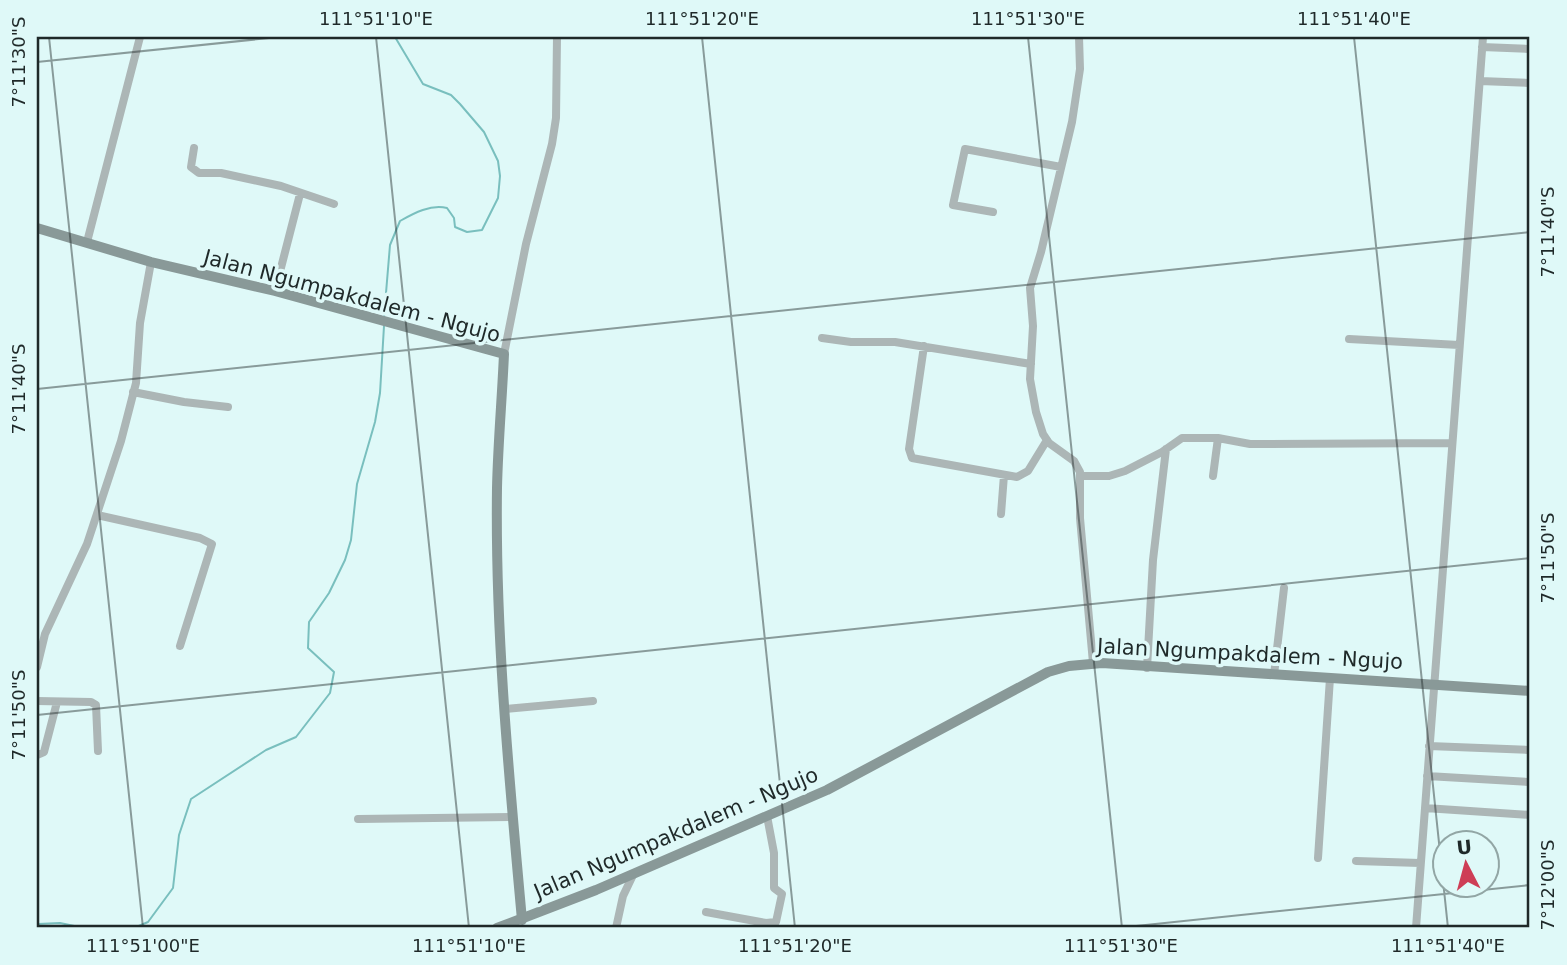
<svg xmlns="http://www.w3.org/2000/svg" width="1567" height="965" font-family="'DejaVu Sans',sans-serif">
  <rect width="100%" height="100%" fill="#dff9f8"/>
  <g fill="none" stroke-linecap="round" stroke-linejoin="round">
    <path stroke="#79bfbe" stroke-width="2" d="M384 317 390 245 400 221C414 213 431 204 447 208L454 218 455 227 467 232 482 230 498 198 500 176 498 161 484 132 460 104 451 95 423 84 395 37
      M37 928 38 924 60 923 84 928
      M134 928 148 922 173 888 179 835 191 799 266 750 296 737 330 693 334 672 308 648 309 622 329 593 345 560 351 540 357 484 375 422 380 393 384 326"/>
    <path stroke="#acb6b6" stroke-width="8" d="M1079 37 1080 69 1072 122 1041 252 1030 288 1033 326 1030 379 1036 412 1043 434 1049 443 1074 461 1080 472V518L1093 663
      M1482 47 1530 49
      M1480 81 1530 83
      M194 148 191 167 199 173H221L281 186 334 204
      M993 212 953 205 965 149 1061 167
      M87 242 140 37
      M275 291 300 194
      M822 338 851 342H895L1031 364
      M1349 339 1459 345
      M924 346 909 449 912 458 1017 477 1028 471 1047 440
      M504 354 526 244 552 144 556 118 557 37
      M133 392 184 402 228 407
      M1080 476H1109L1125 471 1162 452 1182 438H1218
      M1213 476 1218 438 1250 444 1451 443
      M1001 514 1004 475
      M97 515 200 538 212 544 180 646
      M37 667 45 634 87 544 121 441 136 383 140 323 151 262
      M1147 668 1153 560 1166 449
      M1274 675 1284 588
      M37 701 91 702 96 705 98 751
      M505 709 593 701
      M1429 746 1530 750
      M37 755 44 752 57 702
      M1427 776 1530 782
      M1425 808 1530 815
      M358 819 513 817
      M1318 858 1330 678
      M1356 861 1420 863
      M706 912 766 923 776 922 782 894 774 888V853L767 816
      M616 928 623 896 633 875
      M1416 928 1483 37"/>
    <path stroke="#899998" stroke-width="10" d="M37 228 151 262 275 291 504 354C502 399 498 443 497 488 495 632 509 776 522 920
      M497 928 596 890 827 790 1048 672 1069 666 1102 663 1530 691"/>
  </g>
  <path fill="none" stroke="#1f2929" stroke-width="2" stroke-opacity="0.45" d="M49 37 143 928M376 37 469 928M702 37 795 928M1028 37 1122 928M1354 37 1448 928M37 62 279 37M37 389 1530 232M37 715 1530 558M1117 928 1530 885"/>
  <g text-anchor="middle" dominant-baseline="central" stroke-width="7" stroke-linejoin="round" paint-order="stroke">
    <g font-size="21" fill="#1f2929" stroke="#dff9f8">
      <text transform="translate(352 296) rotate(15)">Jalan Ngumpakdalem - Ngujo</text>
      <text transform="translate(1250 654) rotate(3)">Jalan Ngumpakdalem - Ngujo</text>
      <text transform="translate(676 833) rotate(-23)">Jalan Ngumpakdalem - Ngujo</text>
    </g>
  </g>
  <rect width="1567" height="965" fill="none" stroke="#dff9f8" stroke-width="77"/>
  <g transform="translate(1466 864) rotate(354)"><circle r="33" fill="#dff9f8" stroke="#92a6a5" stroke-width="2"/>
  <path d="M0-5L12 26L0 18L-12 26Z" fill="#ce3e56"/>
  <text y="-10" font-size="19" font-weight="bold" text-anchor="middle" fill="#1f2929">U</text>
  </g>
  <rect x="38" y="38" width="1490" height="888" fill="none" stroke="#1f2929" stroke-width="2.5"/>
  <g font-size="18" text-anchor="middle" fill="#1f2929">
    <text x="376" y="25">111°51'10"E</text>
    <text x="702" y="25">111°51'20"E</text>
    <text x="1028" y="25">111°51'30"E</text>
    <text x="1354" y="25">111°51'40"E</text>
    <text transform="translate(19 62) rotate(-90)" y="6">7°11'30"S</text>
    <text transform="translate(1548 232) rotate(-90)" y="6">7°11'40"S</text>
    <text transform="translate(19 389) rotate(-90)" y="6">7°11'40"S</text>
    <text transform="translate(1548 558) rotate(-90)" y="6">7°11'50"S</text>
    <text transform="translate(19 715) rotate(-90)" y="6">7°11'50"S</text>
    <text transform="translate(1548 885) rotate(-90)" y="6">7°12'00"S</text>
    <text x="143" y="952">111°51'00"E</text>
    <text x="469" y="952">111°51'10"E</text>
    <text x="795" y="952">111°51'20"E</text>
    <text x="1121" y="952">111°51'30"E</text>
    <text x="1448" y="952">111°51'40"E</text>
  </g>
</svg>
